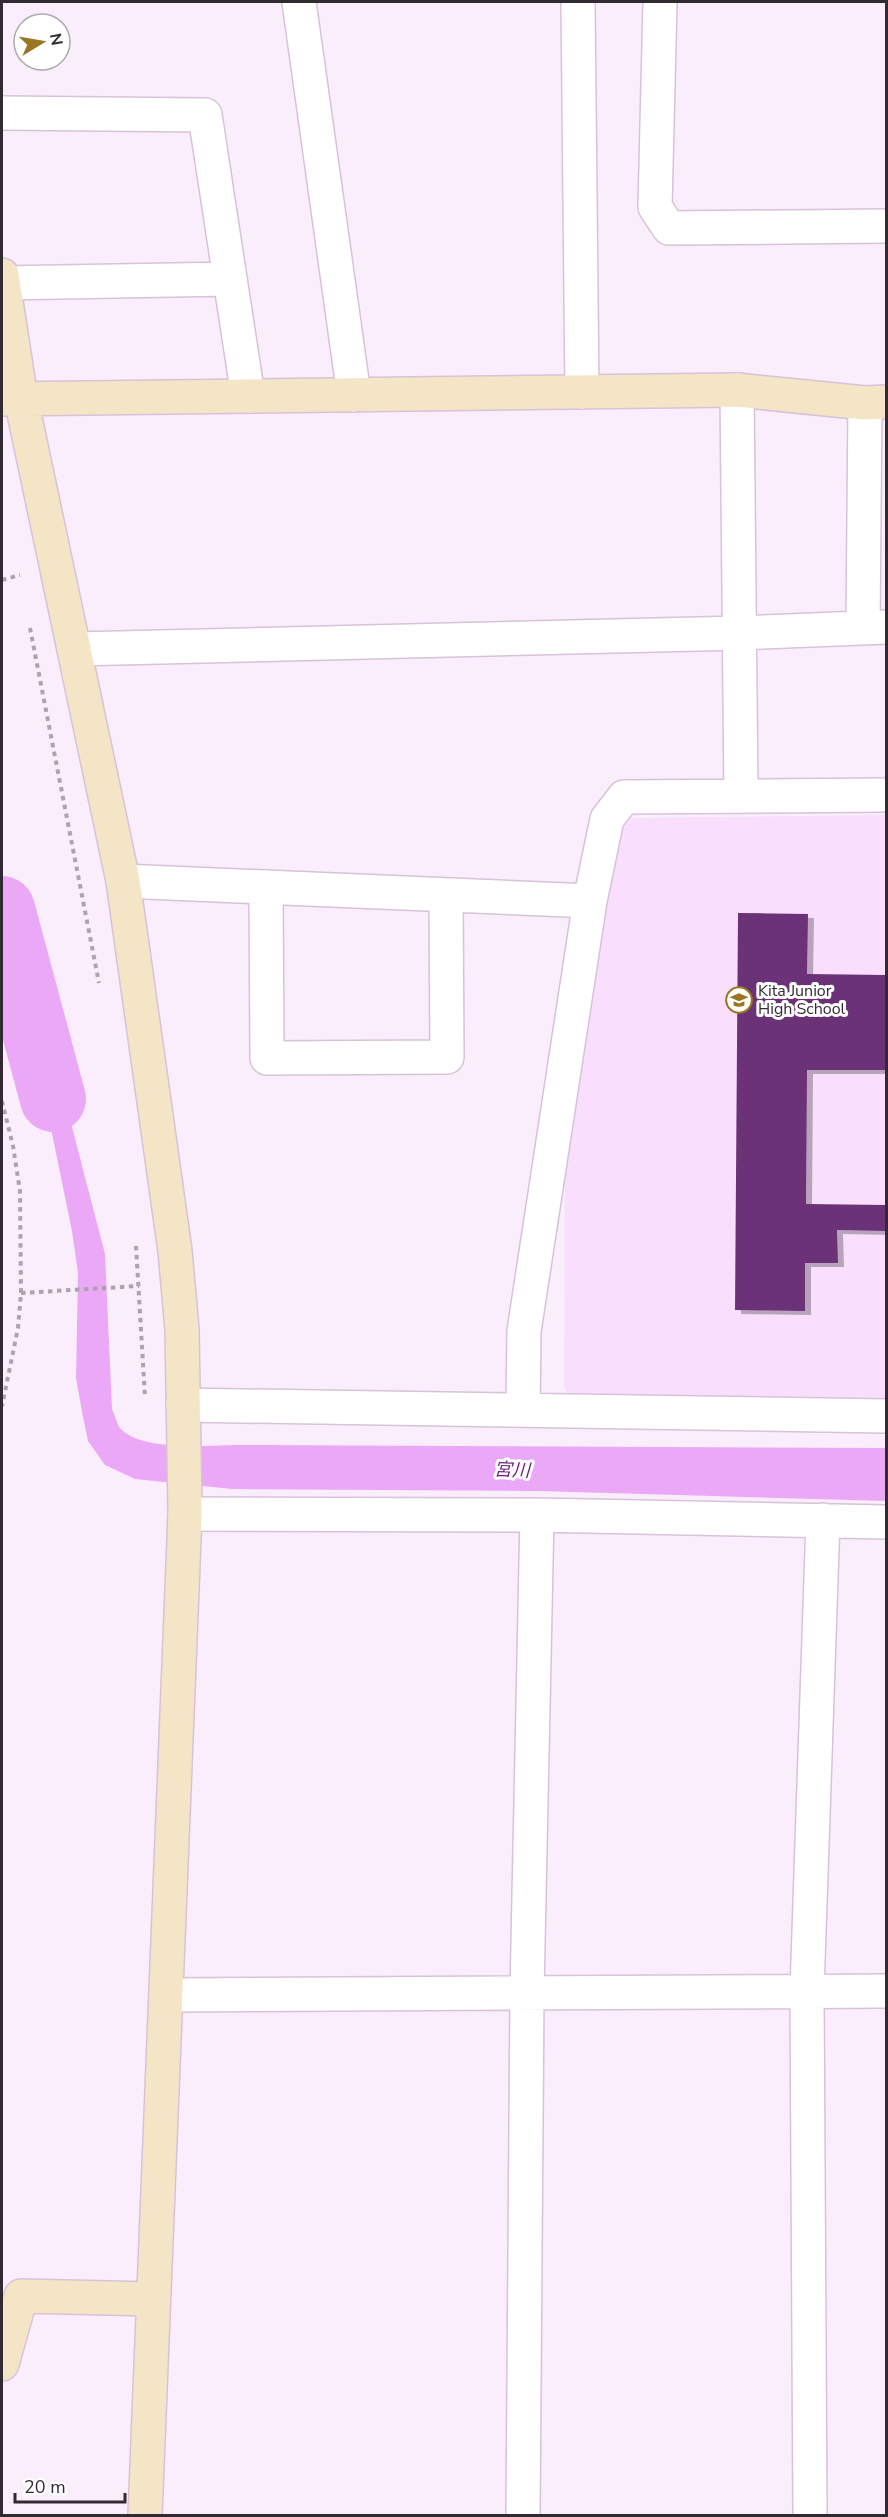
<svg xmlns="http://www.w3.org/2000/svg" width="888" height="2517" font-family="'Nunito Sans','Noto Sans JP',sans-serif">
  <defs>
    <filter id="shadow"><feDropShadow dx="6" dy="4" stdDeviation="0" flood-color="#0004"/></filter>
  </defs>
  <rect width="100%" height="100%" fill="#faeefc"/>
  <path fill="#f9dffd" d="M886 815V1404L576 1401 564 1388 565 1166 618 833 633 818Z"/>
  <path fill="#eaa8f6" d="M41 1008 105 1254 112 1409C115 1415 117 1426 122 1430 146 1452 209 1445 241 1445L886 1448V1501L539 1491 232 1489 135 1479 105 1465 88 1441 83 1417 76 1378 78 1273 72 1231 50 1124 20 1013Z"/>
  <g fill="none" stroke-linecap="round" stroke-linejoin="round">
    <path stroke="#eaa8f6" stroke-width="66" d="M2 909 53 1099"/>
  </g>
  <path fill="#6c3177" filter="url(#shadow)" d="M738 913 808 914 807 974 886 975V1070H807L806 1204 886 1205V1231L837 1230 838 1263H805V1311L735 1310Z"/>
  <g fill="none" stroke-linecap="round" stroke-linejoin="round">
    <g stroke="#d7c2da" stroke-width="36">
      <path id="street" d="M299 2 354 395
        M578 2 582 392
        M660 2 655 207 669 228 886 226
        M2 113 205 115 248 396
        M3 283 229 279
        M737 390 741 796
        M863 627 865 403
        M75 649 740 633 886 627
        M123 881 590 901
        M266 887 267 1058 447 1057 446 895
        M183 1405 886 1416
        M523 1409 524 1331 590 901 607 819 624 797 886 795
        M185 1514 537 1515 886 1522
        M167 1995 886 1991
        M523 2516 527 1992 537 1515
        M810 2516 807 1991 823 1520"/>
    </g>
    <g stroke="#d7c2da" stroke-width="36">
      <path id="secondary" d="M2 275 21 399 123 881 175 1251 182 1329 185 1514 145 2516
        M2 399 737 390 865 403 886 402
        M2 2364 21 2296 153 2299"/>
    </g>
    <path stroke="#ada2ae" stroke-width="4" stroke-dasharray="4.5 4.5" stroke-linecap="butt" d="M2 580 20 575
      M30 628 99 983
      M2 1101 13 1146 20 1191 21 1293 18 1328 2 1406
      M136 1246 145 1397
      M21 1293 139 1286"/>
    <use href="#street" stroke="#fff" stroke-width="33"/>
    <use href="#secondary" stroke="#f4e5c6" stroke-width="33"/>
  </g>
  <defs>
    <g id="school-ring" transform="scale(1.35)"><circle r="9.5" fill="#fff" stroke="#9b7521" stroke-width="1.5"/><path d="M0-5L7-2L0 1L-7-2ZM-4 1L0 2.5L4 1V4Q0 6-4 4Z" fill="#9b7521"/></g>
  </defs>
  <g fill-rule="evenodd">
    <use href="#school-ring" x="739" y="1000"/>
  </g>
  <g text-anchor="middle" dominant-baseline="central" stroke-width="6" stroke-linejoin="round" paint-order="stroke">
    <g font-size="16" fill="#322a33" stroke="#fff" text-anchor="start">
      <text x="758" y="991">Kita Junior<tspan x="758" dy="18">High School</tspan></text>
    </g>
    <g font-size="18" font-style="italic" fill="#6a1c78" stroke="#fff">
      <text transform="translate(512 1470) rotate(2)">宮川</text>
    </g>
  </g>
  <rect width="888" height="2517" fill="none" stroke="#322a33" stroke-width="6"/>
  <g transform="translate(42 42) rotate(79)"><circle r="28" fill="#ffffff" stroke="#adaaad" stroke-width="1.5"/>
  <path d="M0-4.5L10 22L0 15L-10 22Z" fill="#9b7521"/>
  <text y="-9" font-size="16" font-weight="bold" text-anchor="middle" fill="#322a33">N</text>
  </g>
  <path d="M15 2493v9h110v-9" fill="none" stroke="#322a33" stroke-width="3"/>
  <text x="24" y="2493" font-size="18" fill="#322a33" stroke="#ffffff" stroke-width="4.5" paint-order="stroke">20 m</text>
</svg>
